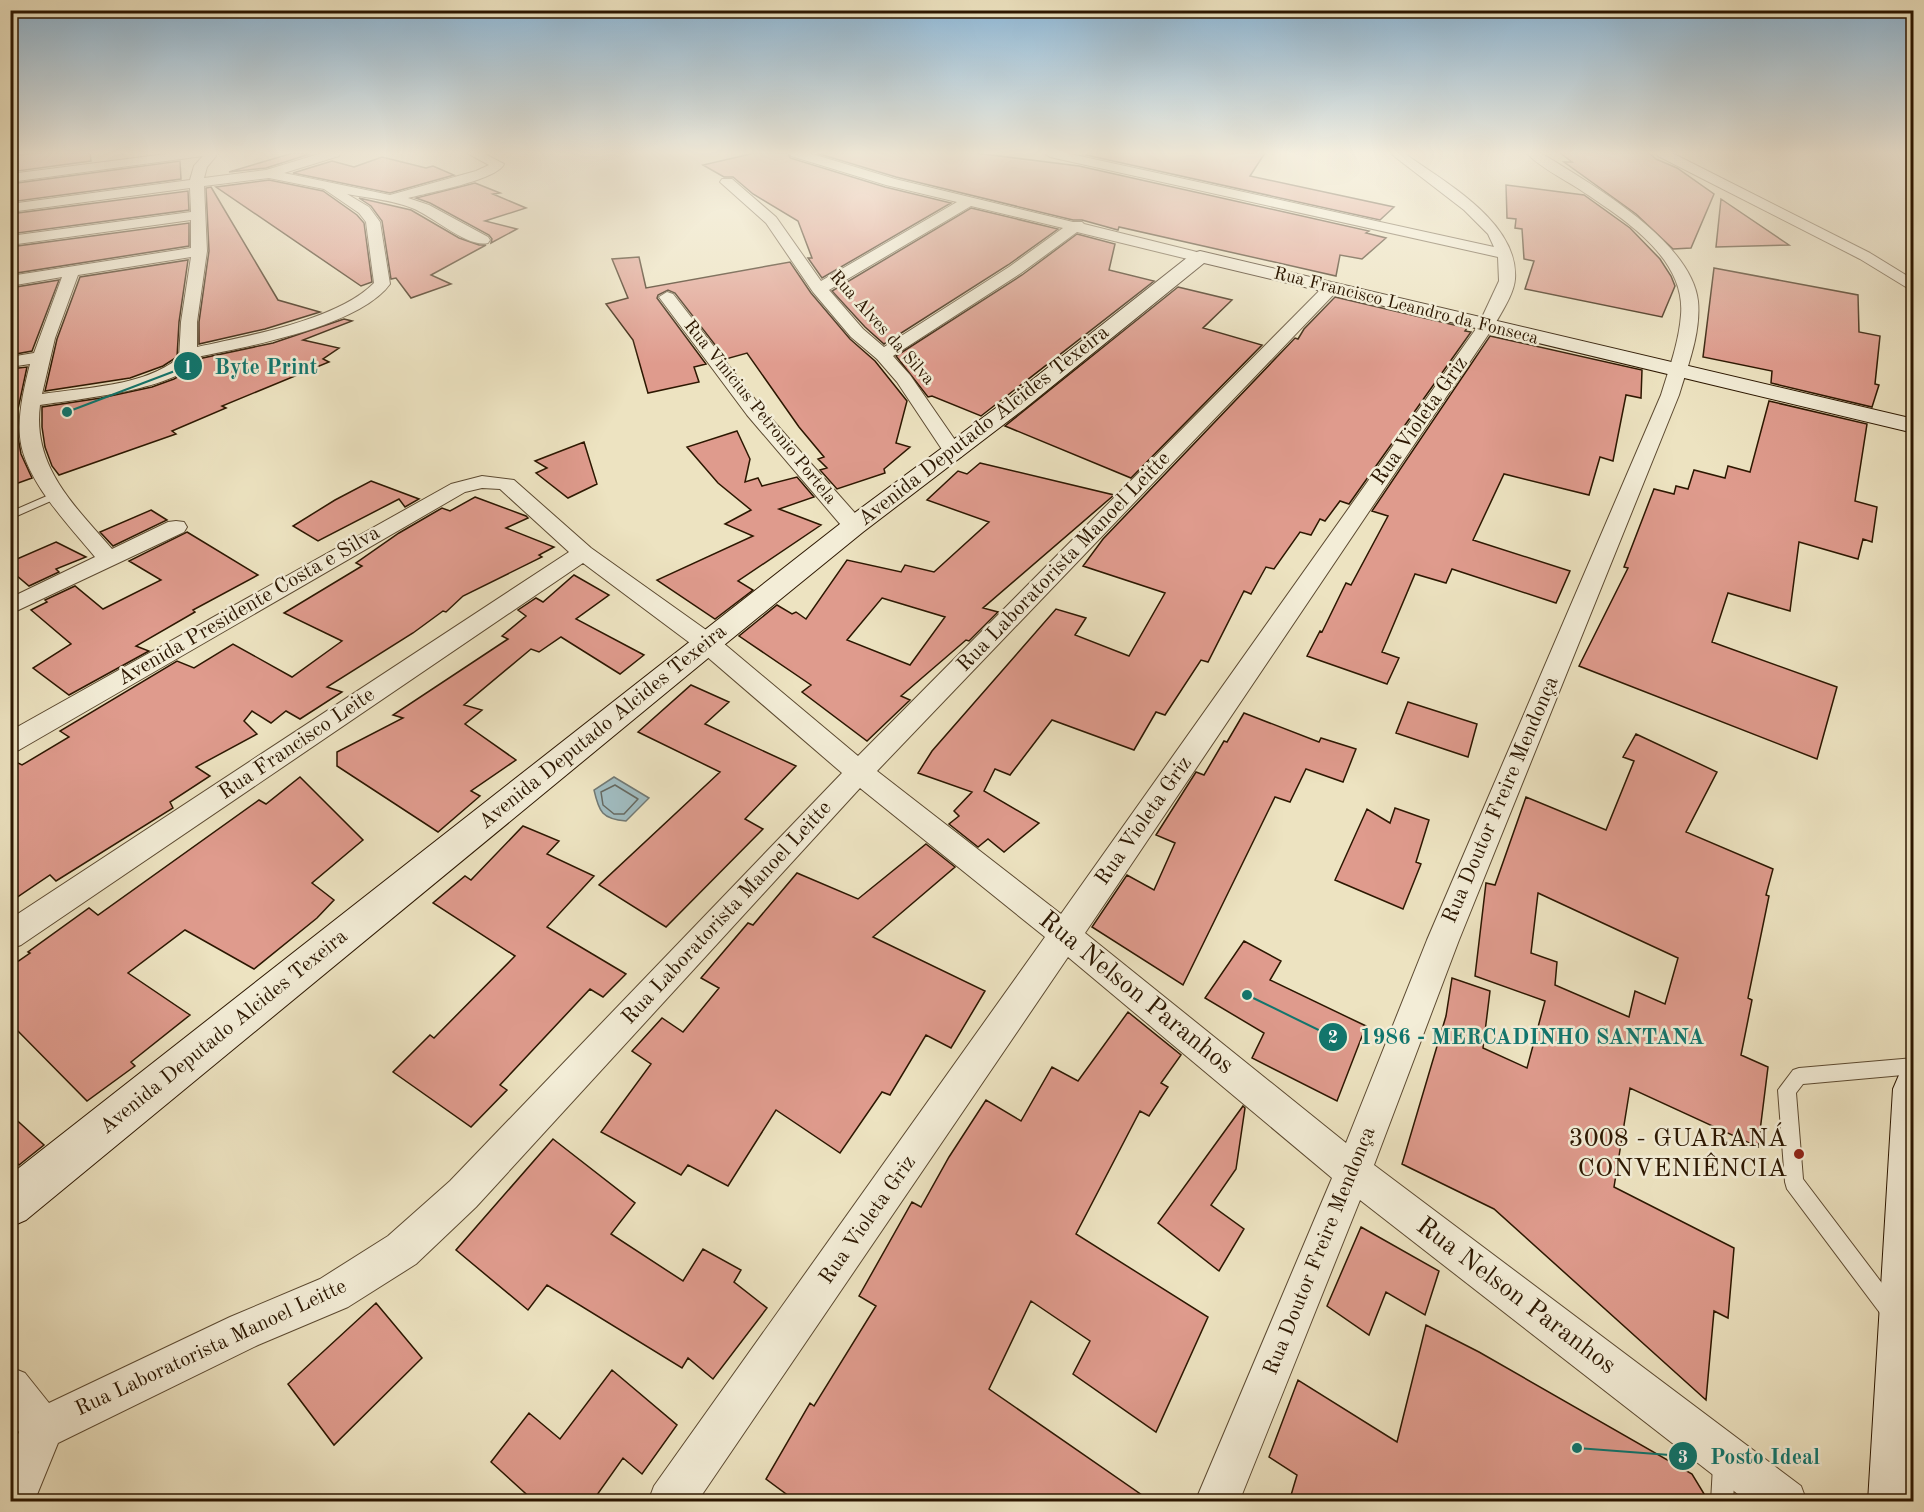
<svg xmlns="http://www.w3.org/2000/svg" width="1924" height="1512" font-family="'Old Standard TT',serif">
  <rect width="100%" height="100%" fill="#ede3c1"/>
  <filter id="stains"><feTurbulence type="fractalNoise" baseFrequency=".00333" numOctaves="4"/><feColorMatrix values="0 0 0 0 .2 0 0 0 0 .09 0 0 0 0 .02 0 0 0 .5 -.17"/></filter>
  <radialGradient id="worn" r=".72"><stop offset=".6" stop-color="#630" stop-opacity="0"/><stop offset="1" stop-color="#630" stop-opacity=".3"/></radialGradient>
  <path fill="#a0bbbf" stroke="#727973" stroke-width="1.5" d="M614 777 649 798 626 821C602 819 599 812 594 790Z"/>
  <g fill="none" stroke-linecap="round" stroke-linejoin="round">
    <path stroke="#666960" stroke-width="1.5" d="M615 785 638 799 624 814H614L603 805 601 792Z"/>
  </g>
  <path fill="#df9b8d" stroke="#2c1701" stroke-width="1.5" fill-rule="evenodd" d="M36 153H90L91 161 10 172V156Z
    M293 153 310 154 266 168 229 172Z
    M755 153H788L790 158 885 187 951 203 822 278 808 258H812L798 221 753 194 733 177H724L703 165Z
    M816 153H975L1079 166 1369 231 1366 233 1386 238 1362 259 1340 255 1336 276 1119 227 1118 230 1082 220H1073L896 177Z
    M1088 153H1265L1250 176 1394 207 1380 220 1086 155Z
    M1560 153H1649L1656 159 1677 168 1714 194 1691 248 1673 249 1636 214 1564 162H1572Z
    M382 157 426 168 433 166 454 175 390 193 293 173 332 161 354 167Z
    M180 161 181 179 10 202V184Z
    M269 180 323 191 357 215 364 223 372 282 361 286 216 187Z
    M475 183 500 193 493 194 526 208 485 221 517 229 491 243 492 239 489 235 430 203 416 198Z
    M1506 185 1584 195 1630 228 1660 259 1671 276 1675 286 1662 317 1525 289 1534 261 1524 259 1522 229 1515 228 1516 219 1507 218Z
    M211 187 278 300 320 312 265 329 199 344V322L209 251 206 188Z
    M188 191 189 210 10 234V214Z
    M359 198 411 210 459 238 479 245H486L431 275 451 284 411 298 396 278 391 279 382 221 371 206Z
    M1721 199 1789 245 1716 247Z
    M971 208 1058 229 1008 265 884 344 865 327 832 291Z
    M189 223V246L10 274V247Z
    M1077 234 1115 244 1109 270 1154 281 981 416 932 396 928 397 896 356 1022 275Z
    M639 257 646 288 790 262 811 293 850 339 875 361 907 401 896 443 910 447 884 469 885 473 837 489 820 470 827 468 818 459 824 457 799 427 747 353 726 359 675 293 668 290 658 295 657 298 706 364 694 367 699 382 648 393 633 340 606 304 628 298 612 259Z
    M188 260 179 322 177 357 163 366 130 378 45 391 57 339 80 277Z
    M1714 268 1858 295 1859 332 1880 336 1875 384 1879 385 1872 407 1771 383 1772 371 1703 357Z
    M59 280 32 351 10 355V288Z
    M1178 287 1232 300 1203 328 1262 345 1131 478 1005 426Z
    M1335 297 1467 328 1465 331 1471 332 1349 504 1340 501 1325 521 1320 519 1311 535 1300 532 1274 569 1266 567 1251 594 1244 591 1208 662 1201 660 1165 715 1156 712 1134 750 1052 720 1010 775 995 769 984 791 1039 823 1004 852 988 839 978 847 949 824 959 816 954 811 972 792 918 773 932 751 1056 609 1086 618 1075 635 1129 656 1165 593 1083 566 1103 539 1295 338 1298 339 1304 329Z
    M344 319 352 321 303 340 339 348 323 359 329 362 222 406 226 408 172 431 176 434 59 475 52 466 45 447 42 427V407L101 398 152 387 174 379 190 370 198 359 273 343Z
    M1490 336 1642 370 1641 398 1626 395 1613 461 1600 457 1589 495 1504 474 1473 540 1570 571 1556 603 1452 569 1446 583 1415 574 1382 652 1399 658 1387 684 1307 656 1320 631 1322 632 1346 583 1351 585 1388 516 1372 511Z
    M27 367 18 409V437L21 454 32 478 10 486V369Z
    M1769 401 1867 424 1855 501 1877 507 1872 542 1863 539 1858 559 1799 542 1790 611 1728 593 1712 642 1837 687 1817 759 1579 666 1628 568 1624 567 1654 489 1674 494 1676 486 1688 489 1694 470 1725 478 1728 466 1750 472Z
    M737 431 750 459 745 482 758 478 762 486 797 477 814 497 779 509 821 525 738 581 753 590 715 619 657 580 753 536 725 524 751 510 718 483 687 447Z
    M584 442 597 484 568 498 536 473 547 468 535 461Z
    M980 463 1114 495 983 608 998 612 969 641 966 640 901 696 910 700 867 741 802 692 811 685 739 636 777 605 792 614 796 612 806 619 847 560 901 572 905 565 934 572 989 522 927 500 958 471 967 474ZM882 598 945 617 910 665 847 640Z
    M371 481 419 499 405 507 399 499 318 541 293 526 335 500Z
    M475 497 526 516 528 518 506 528 554 547 539 555 542 557 463 596 446 612 443 611 413 633 327 687 342 692 300 719 286 711 271 723 252 711 244 721 257 734 196 767 210 776 170 802 173 808 56 881 50 875 10 902V759L22 765 69 737 60 731 177 661 194 668 233 644 292 677 342 641 284 613 362 566 356 563 399 533 442 508 450 511Z
    M151 510 167 520 113 546 100 532Z
    M187 532 258 575 193 610 195 612 136 646 149 651 69 695 33 668 71 644 31 610 47 602 45 600 75 586 103 609 161 580 129 561Z
    M56 542 86 557 56 569 59 572 29 586 10 570V562Z
    M574 575 609 595 576 619 644 655 620 674 561 637 539 652 531 649 464 705 482 710 465 724 516 760 471 791 480 796 438 832 337 766V752L403 718 393 715 508 639 502 636 526 616 518 610 536 598 543 602Z
    M691 685 729 702 705 724 796 766 745 819 763 829 666 927 599 885 720 772 638 732Z
    M1408 702 1477 724 1468 757 1396 733Z
    M1244 713 1319 742 1321 738 1356 749 1343 782 1306 769 1290 802 1275 797 1183 985 1092 927 1127 875 1154 890 1175 843 1156 835 1196 772 1204 775 1224 741 1227 742Z
    M1636 734 1717 772 1686 832 1773 869 1766 895 1769 896 1748 998 1752 1000 1741 1055 1768 1067 1758 1147 1630 1088 1614 1187 1734 1248 1728 1318 1714 1311 1706 1400 1494 1209 1402 1164 1446 1016 1452 978 1490 991 1483 1048 1527 1068 1545 1001 1475 976 1486 883 1495 885 1526 797 1606 830 1634 761 1623 757ZM1538 893 1678 958 1665 1004 1635 991 1629 1017 1555 985 1557 962 1531 953Z
    M300 777 363 840 312 883 334 900 317 918 254 969 185 930 128 973 190 1015 131 1062 135 1066 87 1101 10 1023V967L30 953 28 952 89 908 98 915 259 800 266 804Z
    M1395 808 1429 820 1416 862 1421 864 1403 909 1335 880 1367 809 1390 823Z
    M523 826 559 841 547 854 594 876 547 927 626 974 603 997 590 989 500 1085 507 1090 471 1127 393 1072 430 1035 434 1038 515 956 433 903 465 876 471 880Z
    M926 844 955 867 873 937 985 991 951 1048 926 1035 890 1095 882 1092 840 1153 776 1110 728 1186 688 1165 681 1175 601 1132 651 1064 632 1051 662 1018 683 1032 719 988 701 978 748 923 753 925 797 873 858 899Z
    M1244 941 1281 961 1270 980 1366 1026 1337 1101 1252 1058 1264 1033 1205 998Z
    M1128 1012 1181 1055 1161 1083 1168 1087 1149 1116 1140 1111 1076 1234 1208 1317 1156 1432 1073 1374 1090 1341 1031 1301 989 1389 1152 1502H797L766 1479 810 1403 814 1406 876 1306 859 1296 912 1202 921 1207 949 1157 986 1100 1021 1121 1052 1067 1078 1081Z
    M1243 1106 1245 1108 1236 1169 1211 1205 1244 1229 1219 1271 1158 1223Z
    M10 1114 44 1145 19 1165 10 1156Z
    M553 1139 635 1203 611 1234 683 1281 703 1249 741 1270 734 1282 767 1308 713 1379 688 1358 682 1368 547 1285 528 1310 456 1250Z
    M1361 1227 1439 1271 1425 1315 1386 1292 1369 1335 1327 1306Z
    M376 1303 422 1358 334 1445 288 1384Z
    M1426 1325 1479 1352 1692 1474 1709 1502H1289L1297 1475 1269 1457 1298 1380 1397 1442Z
    M612 1370 677 1425 642 1474 623 1458 592 1502H535L491 1462 529 1413 560 1439Z"/>
  <g fill="none" stroke-linecap="round" stroke-linejoin="round">
    <g stroke="#5c4a31" stroke-width="2">
      <path id="lane" d="M56 492 60 493V497L10 519V512Z
        M1914 1058V1074L1803 1084 1796 1093 1803 1179 1897 1303 1900 1310 1897 1317 1890 1320 1883 1317 1787 1189 1785 1182 1778 1090 1793 1070 1799 1068Z
        M1724 1455 1732 1458 1735 1466 1733 1502H1711L1713 1466 1716 1458Z"/>
    </g>
    <g stroke="#5c4a31" stroke-width="2">
      <path id="street" d="M174 153H215L216 156 207 167 204 178 266 170 322 153H340L339 156 284 173 390 195 476 171 489 165 467 153H483L504 164C497 180 427 193 408 198L429 205 488 237 490 240 488 243C467 248 433 216 412 208 392 200 368 198 347 194L369 207 380 222 390 284C360 326 247 347 197 357 188 389 70 400 40 405 32 467 75 506 112 549L168 522 176 521 184 522 187 527 184 532 10 614V598L95 557C69 525 24 480 20 437 18 413 24 388 30 364L10 367V357L34 353 62 277 10 286V276L191 248V220L10 245V236L191 212 190 188 10 212V204L190 180 194 166 203 156 10 182V174ZM269 178 324 189 359 213 366 222 374 283C338 320 247 336 197 347V322L207 251 204 186ZM191 257 181 322 179 358C142 387 86 387 42 394L55 338 78 275Z
        M790 153H809L895 179 1073 222H1082L1084 224 1205 254 1208 257 1200 262 1077 232 1021 273 893 356 910 375 964 453 961 457H947L897 382 877 359 851 337 813 292 766 223 720 182 722 179H732L776 217 821 281 957 202 886 185 791 156ZM971 206 1063 228 1009 267 884 347 863 329 829 290Z
        M1044 153H1066L1494 247 1488 234 1464 210 1390 153H1404C1444 182 1519 222 1515 279 1514 294 1501 313 1494 326L1085 933 1346 1143 1427 940 1661 395C1669 369 1679 342 1681 315 1686 257 1622 218 1579 189 1565 180 1536 165 1527 153H1541C1589 183 1691 240 1698 301 1701 333 1688 365 1679 395L1459 940 1374 1165 1801 1486 1807 1502H1748L1360 1200 1239 1502H1195L1332 1178 1068 957 697 1502H648L654 1486 1045 937 860 788 476 1207 416 1264 348 1307 258 1345 58 1443 34 1502H10V1452L19 1432 10 1422V1367L25 1373 49 1403 230 1317 320 1279 388 1236 450 1181 842 773 698 649 583 563 21 945 10 949V919L569 552 500 489 482 488 465 492 19 750 10 753V731L451 484 482 476 514 480 591 548 716 637 858 756 1325 285H1337L1339 288 1337 291 877 771 1061 914 1478 326 1499 281 1498 257 1050 157Z
        M1657 153H1672L1870 253 1914 280V292L1860 259 1658 156Z
        M667 292 673 294 761 407 862 521 865 526 862 531 854 532 846 531 747 415 659 297Z"/>
    </g>
    <g stroke="#2c1701" stroke-width="2">
      <path id="secondary" d="M1200 251 1914 419V433L1204 263 1024 409 863 532 718 650 26 1220 10 1227V1175L845 520 1008 399 1193 253Z
        M1914 1069V1502H1868L1893 1089 1899 1075Z"/>
    </g>
    <use href="#lane" fill="#f3edd7" fill-rule="evenodd"/>
    <use href="#street" fill="#f3edd7" fill-rule="evenodd"/>
    <use href="#secondary" fill="#f3edd7" fill-rule="evenodd"/>
  </g>
  <linearGradient id="sky" x2="0" y2="1"><stop stop-color="#8bb7d8"/><stop offset="0.42" stop-color="#f7f2e3"/><stop offset="1" stop-color="#f7f2e3" stop-opacity="0"/></linearGradient>
  <rect width="1924" height="364" fill="url(#sky)"/>
  <circle fill="#8f2418" stroke="#f3edd7" stroke-width="2" cx="1799" cy="1154" r="6"/>
  <g text-anchor="middle" dominant-baseline="central" stroke-width="5" stroke-linejoin="round" paint-order="stroke">
    <g font-size="18" fill="#2c1701" stroke="#f3edd7">
      <text transform="translate(1406 306) rotate(14)">Rua Francisco Leandro da Fonseca</text>
      <text transform="translate(882 328) rotate(48)">Rua Alves da Silva</text>
      <text transform="translate(760 412) rotate(51)">Rua Vinicius Petronio Portela</text>
    </g>
    <g font-size="21" fill="#2c1701" stroke="#f3edd7">
      <text transform="translate(1420 421) rotate(-55)">Rua Violeta Griz</text>
      <text transform="translate(984 426) rotate(-38)">Avenida Deputado Alcides Texeira</text>
      <text transform="translate(1064 562) rotate(-46)">Rua Laboratorista Manoel Leitte</text>
      <text transform="translate(249 606) rotate(-30)">Avenida Presidente Costa e Silva</text>
      <text transform="translate(603 727) rotate(-39)">Avenida Deputado Alcides Texeira</text>
      <text transform="translate(297 744) rotate(-34)">Rua Francisco Leite</text>
      <text transform="translate(1501 800) rotate(-67)">Rua Doutor Freire Mendonça</text>
      <text transform="translate(1144 821) rotate(-55)">Rua Violeta Griz</text>
      <text transform="translate(727 913) rotate(-47)">Rua Laboratorista Manoel Leitte</text>
      <text transform="translate(224 1032) rotate(-39)">Avenida Deputado Alcides Texeira</text>
      <text transform="translate(868 1220) rotate(-55)">Rua Violeta Griz</text>
      <text transform="translate(1320 1251) rotate(-68)">Rua Doutor Freire Mendonça</text>
      <text transform="translate(211 1348) rotate(-25)">Rua Laboratorista Manoel Leitte</text>
    </g>
    <g font-size="26" fill="#2c1701" stroke="#f3edd7">
      <text transform="translate(1136 993) rotate(39)">Rua Nelson Paranhos</text>
      <text transform="translate(1516 1296) rotate(37)">Rua Nelson Paranhos</text>
    </g>
    <g font-size="26" fill="#2c1701" stroke="#f3edd7" text-anchor="end">
      <text x="1787" y="1139">3008 - GUARANÁ<tspan x="1787" dy="30">CONVENIÊNCIA</tspan></text>
    </g>
  </g>
  <path fill="none" stroke="#0f766e" stroke-width="2" d="M67 412L188 366M1247 995L1333 1037M1577 1448L1683 1456"/>
  <g fill="#0f766e" stroke="#f3edd7" stroke-width="2">
    <circle cx="67" cy="412" r="6"/>
    <circle cx="1247" cy="995" r="6"/>
    <circle cx="1577" cy="1448" r="6"/>
    <circle cx="188" cy="366" r="15"/>
    <circle cx="1333" cy="1037" r="15"/>
    <circle cx="1683" cy="1456" r="15"/>
  </g>
  <g font-size="18" text-anchor="middle" font-weight="bold" fill="#fff">
    <text x="188" y="373">1</text>
    <text x="1333" y="1043">2</text>
    <text x="1683" y="1463">3</text>
  </g>
  <g font-size="22" text-anchor="middle" font-weight="bold" fill="#0f766e" stroke="#f3edd7" stroke-width="5" stroke-linejoin="round" paint-order="stroke">
    <text x="266" y="374">Byte Print</text>
    <text x="1532" y="1044">1986 - MERCADINHO SANTANA</text>
    <text x="1765" y="1464">Posto Ideal</text>
  </g>
  <rect width="1924" height="1512" fill="none" stroke="#ede3c1" stroke-width="36"/>
  <rect x="12" y="12" width="1900" height="1488" fill="none" stroke="#2c1701" stroke-width="3"/>
  <rect x="18" y="18" width="1888" height="1476" fill="none" stroke="#2c1701" stroke-width="1.5"/>
  <rect width="100%" height="100%" filter="url(#stains)"/>
  <rect width="100%" height="100%" fill="url(#worn)"/>
</svg>
